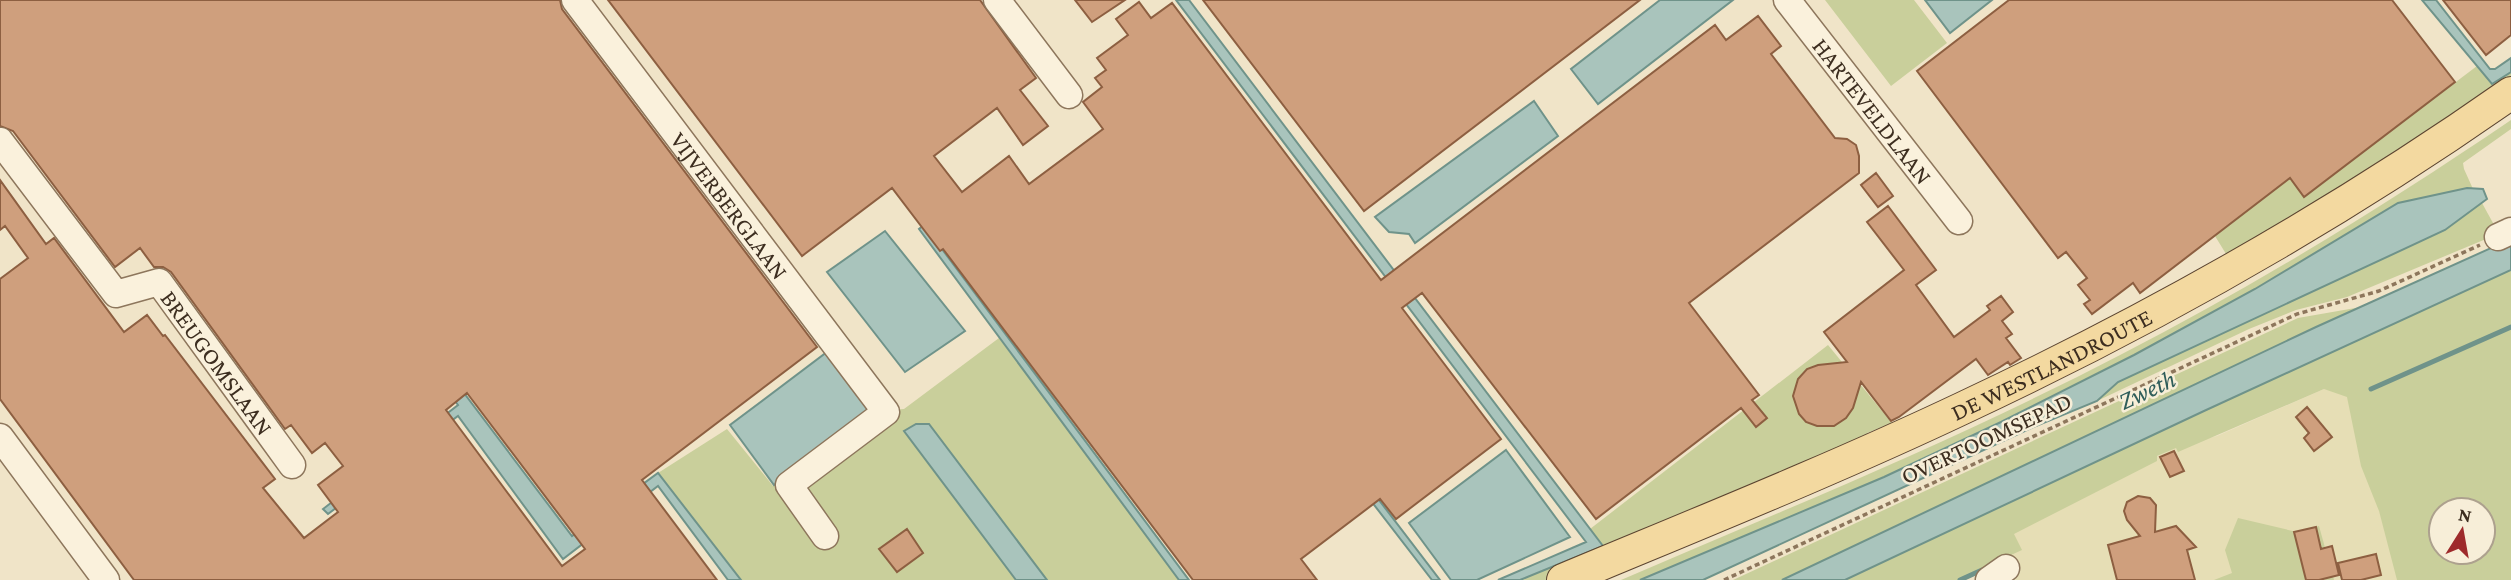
<svg xmlns="http://www.w3.org/2000/svg" width="2511" height="580" font-family="'Crimson Pro',serif">
  <rect width="100%" height="100%" fill="#f0e4c8"/>
  <path fill="#e6deb5" d="M2324 389 2347 391 2398 580H1995L2013 525 2181 445 2217 436Z"/>
  <path fill="#c9cf9b" fill-rule="evenodd" d="M1825 0H1914L1947 43 1891 86Z
    M2477 66 2492 84 2511 72V85L2231 262 2215 236 2290 178 2305 196Z
    M2511 120V129L2463 163 2464 169 2473 189 2467 188 2398 203 2255 289 2134 355 2001 422 1884 477 1640 580H1621C1789 508 1959 439 2122 354 2256 285 2386 205 2511 120Z
    M2482 203 2493 223 2486 239 2347 297 2296 310 2249 329 2097 401 2118 382 2445 230Z
    M2511 270V580H2397L2379 511 2361 466 2347 397 2324 389 2178 452 2176 448 2157 456V461L2014 534 2022 550 1987 566 1965 580H1845L2204 411ZM2441 510H2483V552H2441Z
    M2361 307 1782 580H1733L2298 318Z
    M999 338 1181 580H1047L929 424H916L905 431 1016 580H741L658 473 727 429 773 486 879 411 904 409Z
    M1828 345 1892 423 1867 433 1869 441 1547 580H1520L1602 546 1590 529Z
    M2238 518 2297 532 2319 526 2334 580H2214L2232 573 2225 550Z"/>
  <path fill="#a9c4bc" stroke="#6f938a" stroke-width="2" d="M153 0H167L572 536 658 473 741 580H728L658 486 563 559 458 416 328 514 323 509 458 405Z
    M1176 0H1189L1603 546 1520 580H1498L1586 542Z
    M1660 0H1733L1598 104 1571 69Z
    M1925 0H1992L1950 33Z
    M2422 0H2436L2490 69H2495L2511 58V72L2492 84Z
    M1534 101 1558 136 1415 243 1409 234 1389 232 1375 217Z
    M1121 162 1440 580H1432L1115 169Z
    M2467 188 2483 189 2487 199 2445 230 2118 382 2097 401 2029 429 1703 580H1640L1884 477 2001 422 2134 355 2255 289 2398 203Z
    M924 225 1189 580H1179L919 229Z
    M885 231 965 331 905 372 827 272Z
    M2511 239V270L2204 411 1845 580H1782L2316 327Z
    M827 352 872 411 774 485 730 425Z
    M916 424H929L1047 580H1016L904 431Z
    M1506 450 1570 537 1477 580H1451L1409 523Z"/>
  <g fill="none" stroke-linecap="round" stroke-linejoin="round">
    <path stroke="#6f938a" stroke-width="5" d="M2371 389 2511 327
      M1960 580 1982 570"/>
  </g>
  <path fill="#cf9f7d" stroke="#8d5f41" stroke-width="2" fill-rule="evenodd" d="M0 0H560L562 9 817 347 642 480 717 580H134L0 399V279L28 258 5 226 0 230V180L46 244 54 238 124 332 147 315 163 336 165 335 275 479 263 488 304 538 338 512 318 485 343 466 325 443 312 453 291 425 285 429 171 272 163 267H154L140 248 115 267 13 131 0 126ZM467 393 585 549 562 566 446 410Z
    M608 0H980L1036 78 1020 90 1048 126 1023 145 997 108 934 156 962 192 1009 156 1029 184 1103 129 1083 102 1102 87 1095 78 1106 70 1097 58 1128 35 1116 19 1139 2 1151 18 1172 3 1381 280 1715 25 1726 40 1758 16 1781 46 1771 54 1835 138 1847 139 1856 145 1859 156V173L1689 303 1759 395 1752 400 1767 418 1756 427 1741 408 1596 519 1422 293 1402 308 1501 439 1396 519 1380 499 1301 559 1317 580H1193L943 249 940 251 892 188 802 256Z
    M1075 0H1125L1092 22Z
    M1203 0H1640L1364 211Z
    M2009 0H2392L2455 82 2304 197 2290 178 2140 293 2133 283 2092 314 2084 304 2090 300 2078 285 2087 278 2066 252 2058 258 1917 71Z
    M2443 0H2511V35L2486 55Z
    M1876 173 1893 196 1878 207 1861 185Z
    M1888 206 1936 270 1916 285 1954 337 1990 310 1987 306 2001 296 2013 312 2002 321 2012 334 2006 338 2021 358 2010 365 2008 362 1988 375 1976 359 1899 417 1891 421 1861 382 1853 408 1846 418 1834 426H1817L1806 422 1799 414 1793 396 1798 379 1807 369 1818 365 1847 362 1824 332 1904 270 1867 222Z
    M2307 407 2332 437 2314 451 2304 438 2309 433 2296 417Z
    M2174 451 2184 471 2170 477 2160 457Z
    M2138 496 2150 498 2156 505 2155 532 2176 526 2196 547 2187 550 2195 580H2117L2108 545 2140 536 2127 520 2124 511 2127 502Z
    M2316 527 2321 549 2332 546 2339 575 2319 580H2306L2294 532Z
    M907 529 923 553 897 572 879 549Z
    M2376 554 2381 575 2361 580H2342L2338 563Z"/>
  <g fill="none" stroke-linecap="round" stroke-linejoin="round">
    <g stroke="#8d765c" stroke-width="29">
      <g id="minor">
        <path id="s1" d="M575 0 886 412 789 485 825 536"/>
        <path d="M997 0 1069 95"/>
        <path id="s2" d="M1787 0 1959 221"/>
        <path id="s3" d="M0 141 116 294 159 282 292 465"/>
        <path d="M2498 237 2511 231"/>
        <path d="M0 437 106 580"/>
        <path d="M1989 580 2006 568"/>
      </g>
    </g>
    <g stroke="#5b4430" stroke-width="34">
      <g id="major">
        <path id="s4" d="M1563 580C1697 524 1832 470 1963 408 2153 319 2339 214 2511 93"/>
      </g>
    </g>
    <path stroke="#8d765c" stroke-width="3.5" stroke-dasharray="5 3.5" stroke-linecap="butt" d="M1724 580 2297 314 2379 291 2480 245"/>
    <use href="#minor" stroke="#faf1dc" stroke-width="26"/>
    <use href="#major" stroke="#f3d9a0" stroke-width="32"/>
  </g>
  <g text-anchor="middle" dominant-baseline="central" stroke-width="5" stroke-linejoin="round" paint-order="stroke">
    <g font-size="24" fill="#3d2e20" stroke="#f7eed8">
      <text stroke="none"><textPath href="#s2" startOffset="140">HARTEVELDLAAN</textPath></text>
      <text stroke="none"><textPath href="#s1" startOffset="257">VIJVERBERGLAAN</textPath></text>
      <text stroke="none"><textPath href="#s3" startOffset="336">BREUGOMSLAAN</textPath></text>
      <text stroke="none"><textPath href="#s4" startOffset="534">DE WESTLANDROUTE</textPath></text>
      <text transform="translate(1986 438) rotate(-25)">OVERTOOMSEPAD</text>
    </g>
    <g font-size="26" font-style="italic" fill="#2f5d5a" stroke="#f7eed8">
      <text transform="translate(2147 390) rotate(-25)">Zweth</text>
    </g>
  </g>
  <g transform="translate(2462 531) rotate(11)"><circle r="33" fill="#f7eed8" stroke="#ada18e" stroke-width="2"/>
  <path d="M0-5L12 26L0 18L-12 26Z" fill="#9e2a2b"/>
  <text y="-10" font-size="19" font-weight="bold" text-anchor="middle" fill="#3d2e20">N</text>
  </g>
</svg>
